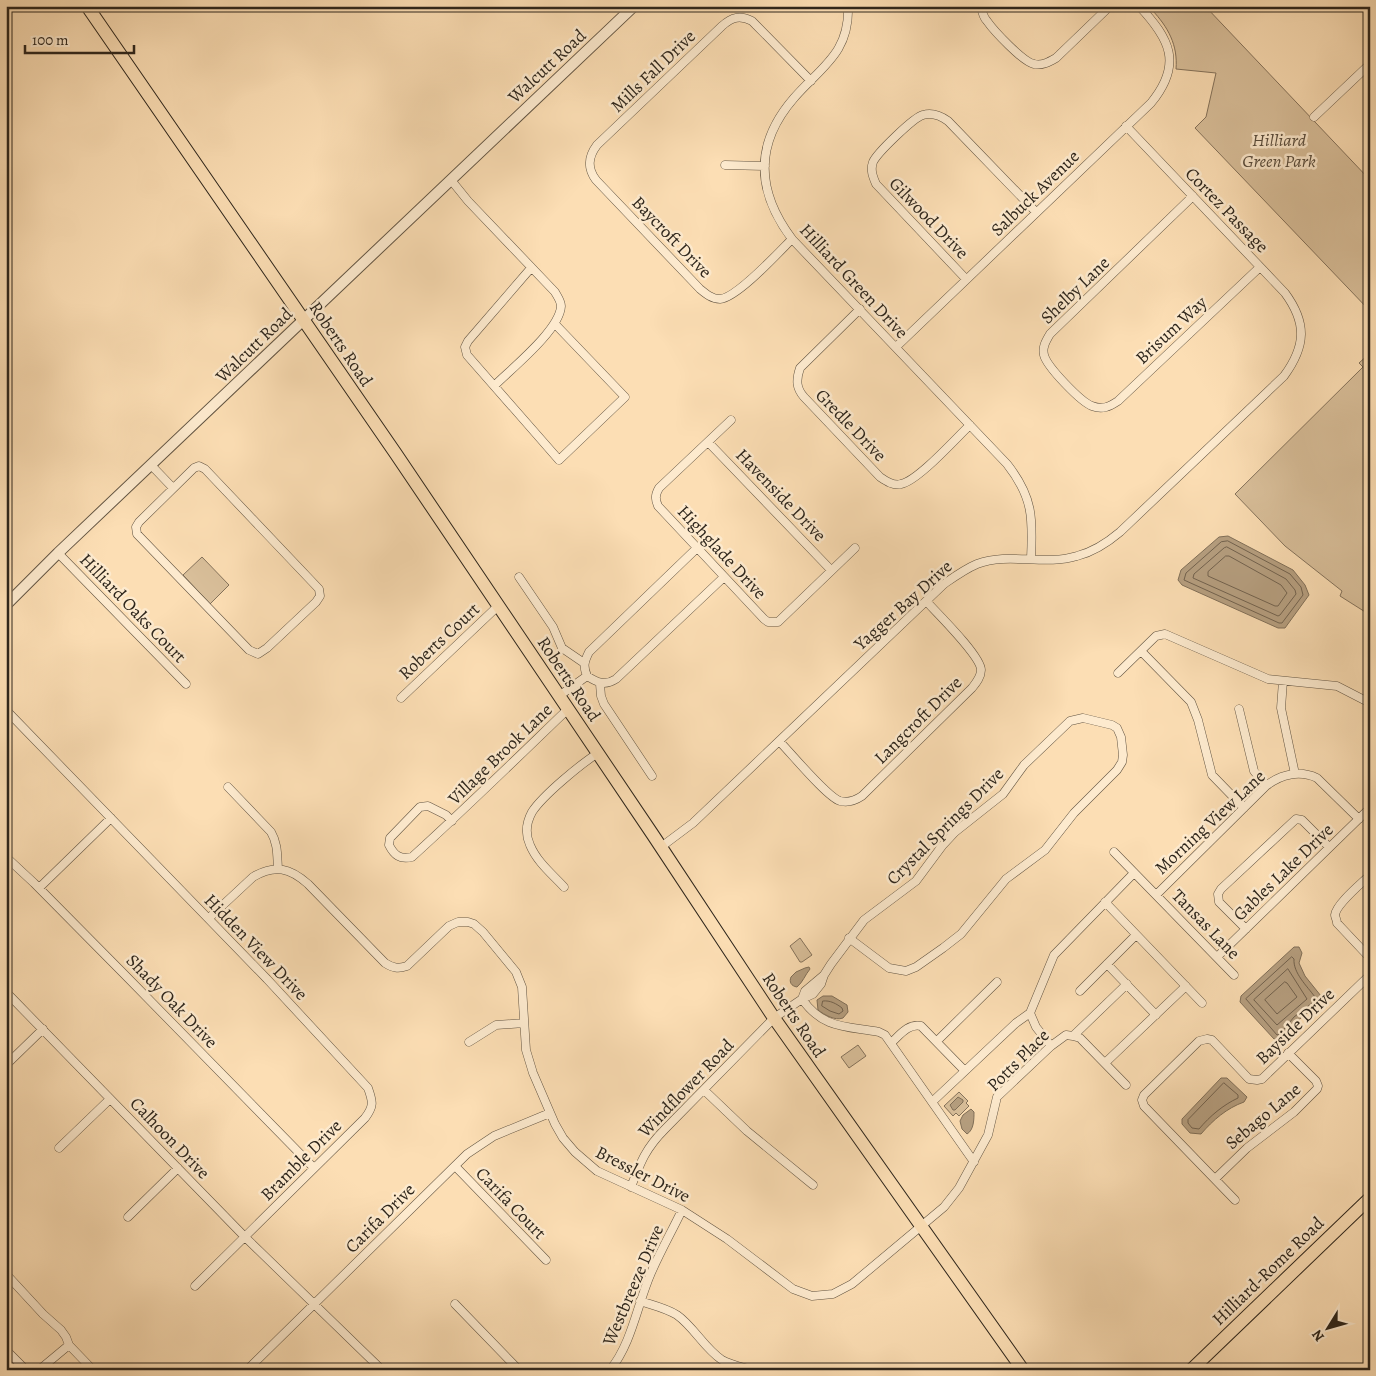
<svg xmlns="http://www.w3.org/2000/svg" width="1376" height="1376" font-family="Alegreya,serif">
  <rect width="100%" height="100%" fill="#fcdeb4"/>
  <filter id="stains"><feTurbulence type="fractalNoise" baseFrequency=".004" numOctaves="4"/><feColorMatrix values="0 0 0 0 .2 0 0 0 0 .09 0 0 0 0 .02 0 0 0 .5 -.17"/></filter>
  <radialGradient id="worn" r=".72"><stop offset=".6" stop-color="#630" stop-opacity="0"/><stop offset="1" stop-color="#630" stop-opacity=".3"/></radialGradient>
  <path fill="#d9bf9a" stroke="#84725b" d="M1157 6H1205L1370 180V311L1195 128 1206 117 1216 73 1176 69C1178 45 1168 27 1152 10Z
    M1370 353V615L1340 596 1342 591 1285 546 1235 494 1363 367 1359 363Z
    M202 557 229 585 210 604 183 575Z
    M800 938 812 955 802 962H800L790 946Z
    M858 1045 866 1056 849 1068 841 1057Z
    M959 1092 968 1101 966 1103 969 1106 959 1116 956 1113 953 1116 944 1106Z"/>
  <path fill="#b69f80" stroke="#806f58" d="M1228 536 1293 570 1305 585 1309 595 1285 628H1278L1182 585 1178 580 1181 570 1219 537Z
    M1294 947H1299L1302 953 1299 963 1305 976 1321 996V1003L1297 1021 1281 1040 1274 1039 1240 1002 1241 996Z
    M805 968 809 967 810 969C805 975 803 982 797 987 791 986 789 982 791 977L796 972Z
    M823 996H832L847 1005 848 1012 843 1018C835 1021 825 1015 818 1010L817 1000Z
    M1221 1078H1227L1247 1097 1244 1102C1227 1108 1213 1120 1201 1134L1190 1133 1182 1124V1119Z
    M958 1097 963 1100V1102L955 1110H953L950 1105Z
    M971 1109 974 1112C974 1119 974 1130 967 1134L962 1129 960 1121 963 1115Z"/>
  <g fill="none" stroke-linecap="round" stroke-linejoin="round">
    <path stroke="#72624e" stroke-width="1" d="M1228 541 1290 574 1301 587 1303 595 1282 623H1279L1184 580 1186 573 1221 542Z
      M1227 547 1286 579 1295 590 1296 594 1280 615 1278 616 1193 578 1194 574 1224 548Z
      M1226 556H1229L1281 585 1287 593 1278 606H1275L1208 576V572Z
      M1292 957 1294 959C1293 973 1307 986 1315 997L1316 1000 1294 1017 1280 1034 1277 1035 1246 999Z
      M1288 969 1307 999 1277 1025 1254 1000Z
      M1285 982 1287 983 1297 997 1277 1014 1265 1000Z
      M823 1001C830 1000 837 1004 842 1008L843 1011 839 1014 830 1011 822 1006Z
      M1224 1083 1238 1095V1098C1223 1105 1210 1116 1199 1129L1192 1128 1188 1123V1120Z"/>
    <g stroke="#625442" stroke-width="9">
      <path id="minor" d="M848 6C850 53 821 67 794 98 754 144 756 191 792 239L1007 464C1033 497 1033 518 1031 559
        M981 6C982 12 983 17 987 21 994 31 1023 62 1034 64 1042 66 1049 62 1056 58L1110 6
        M1314 117 1370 64
        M725 165 765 166
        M451 180 468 201 555 292C557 296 561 301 561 306 560 330 511 369 494 386
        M1193 196 1050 334C1046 341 1042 347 1044 355 1047 367 1081 402 1092 406 1102 410 1109 407 1118 401L1260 267
        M792 239C779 252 737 298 720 299 712 299 706 294 700 289L596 180C587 168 588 157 597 145L722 26C732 17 740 15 752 21L811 81
        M531 268 468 341 465 347 467 355 559 460 625 397 555 324
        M966 279 876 184C873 177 870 170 873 162 877 153 914 117 923 115 933 112 941 116 948 121L1036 212
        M860 309 800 368C796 380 796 388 804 397L880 477C886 481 893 486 901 484 918 481 956 438 970 425
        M896 347 1151 103C1183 64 1170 39 1139 6
        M731 420 659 488C655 495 655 499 658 506L764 619 768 622H778L855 548
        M708 442 831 570
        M151 465 173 488
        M199 466 205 469 319 589 320 596 316 602 267 648 258 654 249 650 137 534 136 527 139 522 194 468Z
        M58 553 186 684
        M519 577 553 627 562 648 584 663
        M1141 651 1191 702 1198 720 1212 775 1244 808
        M1118 673 1156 636 1165 634 1268 679 1337 686 1370 703
        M587 676C583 666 584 662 589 652L697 548
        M1283 681 1281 708 1295 774
        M600 684 601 696 604 704 652 776
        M559 696 587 676C598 683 605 686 616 679L724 577
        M401 698 498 606
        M1239 709 1254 771 1266 786
        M6 710 267 979 368 1088C373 1102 374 1106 365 1118L195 1286
        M779 741C791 753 827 797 840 801 848 803 856 800 862 796L972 688C976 683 981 677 981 670 981 656 937 613 926 601
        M228 787 271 832C278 844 277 855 278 869
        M452 821 446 815 428 806 420 807 390 838 389 845C394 855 400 860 412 857 465 809 516 759 568 709
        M661 847 693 823 944 584C954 577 965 569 977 564 1009 552 1044 566 1077 556 1093 552 1107 543 1120 532L1284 376C1306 346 1307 323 1285 293L1126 126
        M1114 852 1234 975
        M6 857 34 883 125 975 314 1168
        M1370 875C1362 883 1336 904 1335 915 1335 917 1337 920 1337 923L1370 958
        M564 887C552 874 537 862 530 845 525 834 526 823 532 812 543 795 581 764 598 753
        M39 888 111 818
        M1156 895 1266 786C1281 774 1300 770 1317 778L1359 819
        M1105 902 1202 1003
        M209 918 253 877C275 864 290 868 308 884L385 963C393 968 398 969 407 966L449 926 458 922H468L474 924 483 932 516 972 522 987 526 1050 533 1073 555 1124 563 1138 575 1152 597 1171 682 1210 727 1239 793 1289 812 1296 833 1294 852 1284 944 1207 959 1188 988 1135 997 1097 1051 1046 1066 1035 1073 1036 1127 984
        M1246 929 1219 902 1218 894 1221 889 1296 819 1302 820 1329 847
        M1217 957 1370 808
        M1107 964 1156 1015
        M1080 991 1136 935
        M6 992 245 1237 382 1370
        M802 999C823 1029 846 1026 879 1032L885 1035 974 1162
        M802 999 805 991 824 975
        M1073 1036 1080 1038 1126 1085
        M937 1041 997 982
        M469 1042 496 1025 524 1023
        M891 1043C899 1036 908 1023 921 1026L964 1070
        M1051 1046 1036 1027 1030 1013 1054 955 1134 873
        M1105 1063 1186 986
        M6 1065 43 1029
        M704 1090 747 1131 813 1185
        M932 1102 1016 1023 1030 1013
        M59 1148 110 1099
        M455 1166 546 1260
        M1215 1179 1247 1148 1294 1112 1317 1089 1318 1086 1316 1081 1288 1053
        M631 1187C641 1161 646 1148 665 1129L774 1018 802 999 813 994 821 984 824 975 831 964 864 920 916 881 942 846 955 832 1003 794 1024 765 1070 721 1083 718 1112 725 1117 728 1121 737 1123 755 1122 762 1117 770 1074 813 1045 850 1006 879 961 934 943 948 916 967 906 971 889 968 849 938
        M1235 1200 1144 1106 1142 1100 1144 1095 1199 1041 1207 1039 1212 1040 1249 1079 1257 1080 1262 1079 1370 975
        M128 1217 178 1168
        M6 1274 43 1314 61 1330 66 1337 69 1345 93 1370
        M640 1301C652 1305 666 1308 677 1315 694 1327 704 1348 722 1360 731 1365 742 1367 752 1370
        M455 1304 519 1370
        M6 1350 26 1370
        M39 1370 69 1345
        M247 1370 467 1154 494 1136 550 1113
        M610 1370C632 1343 637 1305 651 1273 660 1252 672 1231 682 1210"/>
    </g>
    <g stroke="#625442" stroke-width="12">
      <path id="tertiary" d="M6 605 58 553 634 6"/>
    </g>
    <g stroke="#2e261c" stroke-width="14">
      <path id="primary" d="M87 6 396 454 653 835 774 1018 1023 1370
        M1191 1370 1370 1198"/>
    </g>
    <use href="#minor" stroke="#fdeace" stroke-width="8"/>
    <use href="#tertiary" stroke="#fdeace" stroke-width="10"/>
    <use href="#primary" stroke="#fcdeb4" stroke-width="12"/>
  </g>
  <g text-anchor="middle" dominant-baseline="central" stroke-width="5" stroke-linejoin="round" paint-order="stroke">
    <g font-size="18" fill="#2e261c" stroke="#fdeace">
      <text transform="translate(547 66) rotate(-43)">Walcutt Road</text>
      <text transform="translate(653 71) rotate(-44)">Mills Fall Drive</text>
      <text transform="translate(1035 193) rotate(-44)">Salbuck Avenue</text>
      <text transform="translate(1227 210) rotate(46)">Cortez Passage</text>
      <text transform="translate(929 218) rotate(46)">Gilwood Drive</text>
      <text transform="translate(672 237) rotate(46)">Baycroft Drive</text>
      <text transform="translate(854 281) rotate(47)">Hilliard Green Drive</text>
      <text transform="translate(1075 290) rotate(-44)">Shelby Lane</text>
      <text transform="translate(1171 330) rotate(-43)">Brisum Way</text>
      <text transform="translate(341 344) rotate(56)">Roberts Road</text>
      <text transform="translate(254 345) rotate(-44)">Walcutt Road</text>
      <text transform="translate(851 425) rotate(46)">Gredle Drive</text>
      <text transform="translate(781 495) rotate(46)">Havenside Drive</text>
      <text transform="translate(722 552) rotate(47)">Highglade Drive</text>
      <text transform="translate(903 605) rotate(-42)">Yagger Bay Drive</text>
      <text transform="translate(133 608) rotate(46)">Hilliard Oaks Court</text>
      <text transform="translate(439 641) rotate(-43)">Roberts Court</text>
      <text transform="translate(569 679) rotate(56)">Roberts Road</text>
      <text transform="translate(918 720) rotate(-45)">Langcroft Drive</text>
      <text transform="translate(500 754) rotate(-44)">Village Brook Lane</text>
      <text transform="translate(1210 822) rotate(-43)">Morning View Lane</text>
      <text transform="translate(945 826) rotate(-45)">Crystal Springs Drive</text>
      <text transform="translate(1283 872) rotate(-44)">Gables Lake Drive</text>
      <text transform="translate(1206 924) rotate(46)">Tansas Lane</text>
      <text transform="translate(256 947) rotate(46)">Hidden View Drive</text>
      <text transform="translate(172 1001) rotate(46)">Shady Oak Drive</text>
      <text transform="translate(794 1015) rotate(56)">Roberts Road</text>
      <text transform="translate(1295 1026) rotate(-44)">Bayside Drive</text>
      <text transform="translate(1018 1060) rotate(-45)">Potts Place</text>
      <text transform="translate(686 1088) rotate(-46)">Windflower Road</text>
      <text transform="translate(1263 1116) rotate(-40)">Sebago Lane</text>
      <text transform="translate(170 1138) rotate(46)">Calhoon Drive</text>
      <text transform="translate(301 1160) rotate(-45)">Bramble Drive</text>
      <text transform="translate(643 1174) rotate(27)">Bressler Drive</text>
      <text transform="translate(511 1203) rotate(46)">Carifa Court</text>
      <text transform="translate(380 1218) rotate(-45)">Carifa Drive</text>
      <text transform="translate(1268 1271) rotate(-44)">Hilliard-Rome Road</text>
      <text transform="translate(633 1285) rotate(-67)">Westbreeze Drive</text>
    </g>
    <g font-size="18" font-style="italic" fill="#594c3c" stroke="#fdeace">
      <text x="1279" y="140">Hilliard<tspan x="1279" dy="21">Green Park</tspan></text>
    </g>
  </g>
  <rect width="1376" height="1376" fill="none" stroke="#fcdeb4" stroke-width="25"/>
  <rect x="8" y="8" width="1361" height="1361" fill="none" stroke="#2e261c" stroke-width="2.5"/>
  <rect x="12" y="12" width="1351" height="1351" fill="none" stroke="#2e261c"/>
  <g transform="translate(1328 1328) rotate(233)" stroke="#fdeace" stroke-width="4" paint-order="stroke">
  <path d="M0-4L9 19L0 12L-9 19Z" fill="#2e261c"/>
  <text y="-8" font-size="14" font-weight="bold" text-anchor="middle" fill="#2e261c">N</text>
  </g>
  <path d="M25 45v8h109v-8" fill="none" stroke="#2e261c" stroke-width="2.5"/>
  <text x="32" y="45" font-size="15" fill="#2e261c" stroke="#fdeace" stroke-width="4" paint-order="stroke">100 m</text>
  <rect width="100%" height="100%" filter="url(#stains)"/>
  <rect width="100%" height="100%" fill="url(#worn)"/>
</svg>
